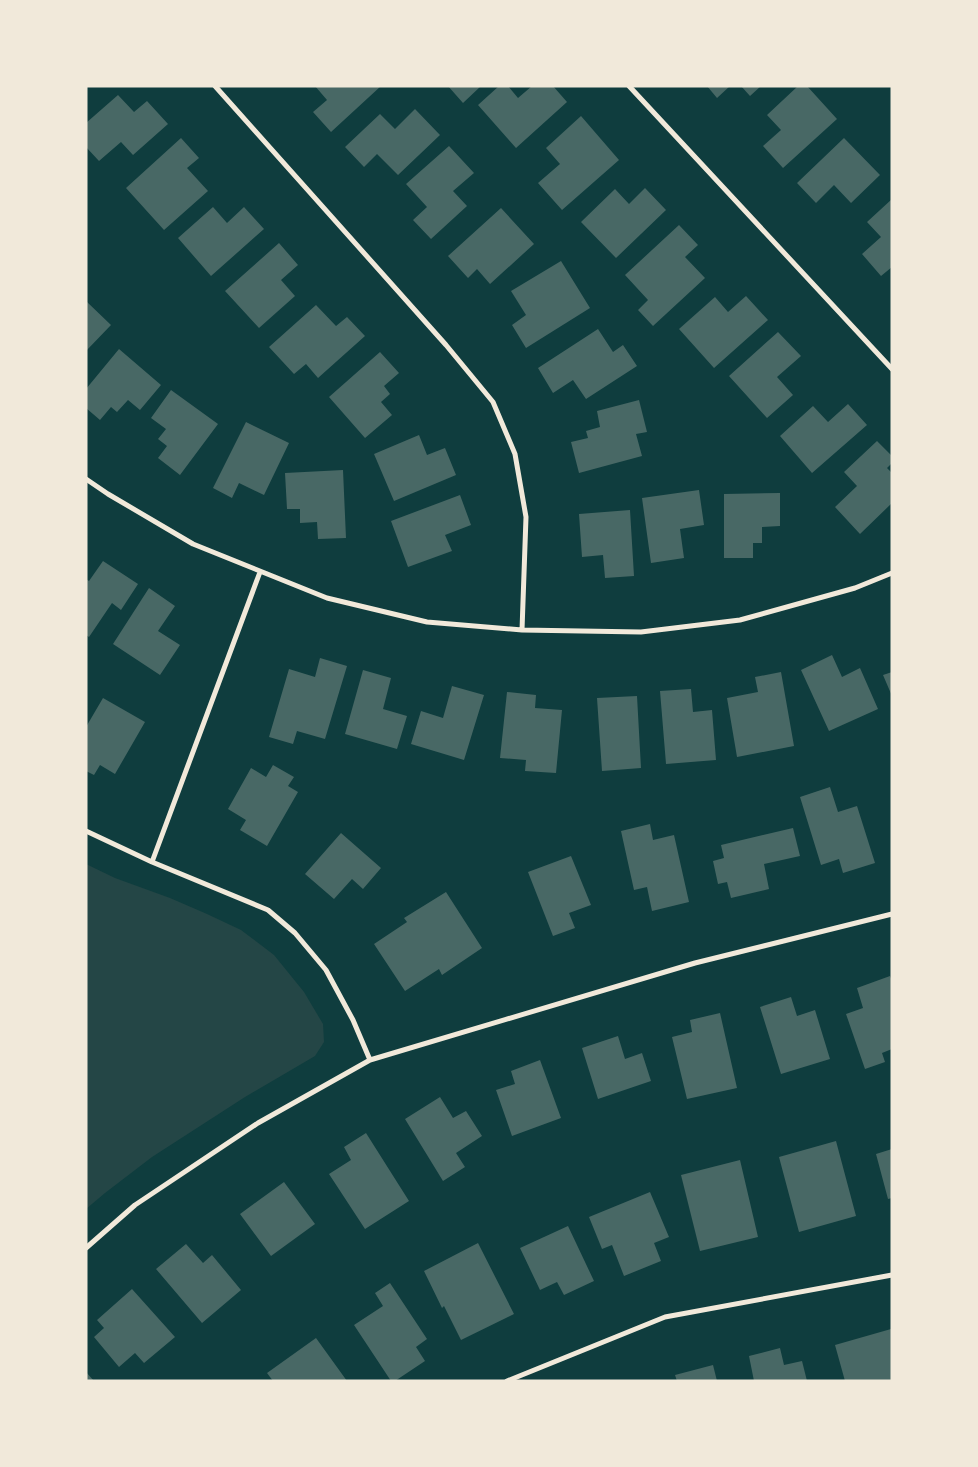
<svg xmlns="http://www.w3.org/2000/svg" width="978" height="1467" font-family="Rubik,sans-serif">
  <rect width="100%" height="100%" fill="#0f3d3e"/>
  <path fill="#244646" d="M86 864 115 878 170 898 207 914 241 930 274 955 304 992 323 1024 324 1042 315 1056 245 1097 152 1157 105 1193 86 1209Z"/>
  <path fill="#486865" d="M315 86H381L331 132 313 112 327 100Z
    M448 86H481L463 103Z
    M499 86H508L518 98 532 86H553L567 102 516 148 478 105Z
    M707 86H730L717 98Z
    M741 86H761L750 96Z
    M798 86H807L837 119 783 168 763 146 781 130 767 115Z
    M118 95 134 112 147 101 168 124 133 155 121 142 99 161 86 147V123Z
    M415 109 440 135 398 175 377 154 364 167 345 147 380 114 395 129Z
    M581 116 619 160 562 210 538 183 560 164 546 148Z
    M181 138 199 158 187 168 208 191 164 230 126 188Z
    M844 138 880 175 851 203 834 185 816 203 797 183Z
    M449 146 474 173 453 191 467 206 431 239 413 220 427 207 406 184Z
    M645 188 666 210 616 258 581 222 615 189 629 204Z
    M892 199V267L881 276 862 254 881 237 867 222Z
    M213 207 227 223 244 207 264 229 211 276 178 238Z
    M501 208 534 244 490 284 477 269 468 278 448 256Z
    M679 225 698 245 685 257 705 278 653 326 638 310 648 300 625 275Z
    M279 243 298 265 281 280 295 296 259 328 225 291Z
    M561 261 590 308 526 348 512 325 526 315 511 291Z
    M746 296 768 320 714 368 679 329 715 297 728 312Z
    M86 301 111 325 86 351Z
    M316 305 336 326 347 317 365 336 318 378 306 364 294 374 269 347Z
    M598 329 613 352 623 345 637 366 586 399 573 380 553 393 538 368Z
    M778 332 801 356 777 377 793 395 767 418 729 376Z
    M119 349 161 385 140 410 128 400 117 412 111 407 100 420 86 408V389Z
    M380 352 399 373 384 386 390 394 381 402 392 415 365 438 329 397Z
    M171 390 218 424 180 475 158 458 167 446 158 439 166 429 151 418Z
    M639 400 647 432 636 434 642 456 579 473 571 442 588 438 586 431 600 427 597 411Z
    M848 404 867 425 812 473 780 436 813 406 828 422Z
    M246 422 289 443 264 495 239 483 232 498 213 488Z
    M419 435 427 455 445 448 456 475 394 501 374 454Z
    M877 441 892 456V463L887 468 892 473V503L860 534 835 507 857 486 844 472Z
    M343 470 346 538 318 539 317 522 300 523V509H287L285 473Z
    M699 490 704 525 680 529 684 558 651 563 642 498Z
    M780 493V526L762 527V543H753V558H724V494Z
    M460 495 471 525 445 535 452 551 408 567 391 521Z
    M630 510 634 576 605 578 603 555 582 557 579 514Z
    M103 561 138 584 121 610 112 603 89 637 86 635V579L89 581Z
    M149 588 175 606 158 631 180 645 160 675 113 644Z
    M832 655 842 677 860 668 878 709 829 731 801 670Z
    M320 658 347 666 325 739 297 731 293 744 269 737 289 669 315 677Z
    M363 670 391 678 383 709 407 716 397 749 345 734Z
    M781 672 794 746 737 757 727 698 758 692 755 677Z
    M892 672V696L883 675Z
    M452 686 484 695 464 760 411 744 421 711 443 718Z
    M691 689 693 712 712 710 716 760 666 764 660 691Z
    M507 692 536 695 535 708 562 710 556 773 525 771 526 760 500 758Z
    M637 696 641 768 602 771 597 698Z
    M103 698 145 722 115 774 100 765 94 775 86 771V727Z
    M273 765 294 777 288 786 298 792 267 846 240 830 246 820 228 809 251 768 266 777Z
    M830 787 838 812 857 806 875 863 843 873 839 859 821 865 800 797Z
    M650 824 653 840 674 835 689 902 652 911 647 887 634 890 621 831Z
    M793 828 800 856 764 864 769 889 731 898 727 882 718 884 713 861 724 858 721 845Z
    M341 833 381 868 363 889 352 879 334 899 305 874Z
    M571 856 591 905 569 913 575 928 553 936 528 872Z
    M446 892 482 948 442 975 439 969 405 991 374 944 407 922 404 918Z
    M890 976 892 981V1049L882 1053 885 1062 865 1069 846 1014 863 1008 857 988Z
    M791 997 797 1016 815 1010 830 1059 781 1074 760 1007Z
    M720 1013 737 1088 687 1099 672 1037 692 1032 690 1020Z
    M618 1036 625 1059 642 1053 651 1081 598 1099 582 1048Z
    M540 1060 561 1118 512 1136 496 1090 515 1084 511 1071Z
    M440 1097 453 1118 466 1111 482 1136 456 1153 465 1167 443 1181 405 1119Z
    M366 1133 409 1201 365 1229 329 1174 351 1160 344 1147Z
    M836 1141 856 1216 799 1232 779 1157Z
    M892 1149V1198L888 1199 876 1154Z
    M740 1160 758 1237 700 1251 681 1175Z
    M284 1182 315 1224 271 1256 240 1214Z
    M650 1192 669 1237 654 1243 661 1261 624 1276 612 1245 602 1249 589 1217Z
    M568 1226 594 1281 564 1295 557 1282 540 1290 520 1248Z
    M478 1243 514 1314 461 1340 444 1306 442 1308 424 1271Z
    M186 1244 203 1263 212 1255 241 1290 202 1323 156 1269Z
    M390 1283 427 1339 416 1347 425 1361 395 1381H391L354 1325 383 1306 375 1293Z
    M132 1289 175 1337 144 1363 135 1353 119 1367 94 1337 104 1328 97 1320Z
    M891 1329 892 1381H845L835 1345Z
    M316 1338 347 1381H273L267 1373Z
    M780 1348 784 1365 802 1361 807 1381H754L749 1356Z
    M713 1365 717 1381H677L675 1375Z
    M86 1372 94 1381H86Z"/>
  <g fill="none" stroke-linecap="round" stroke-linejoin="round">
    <path stroke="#f1e9da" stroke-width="5" d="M215 86 446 345 493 402 515 454 526 517 522 630
      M629 86 892 369
      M86 479 108 494 193 544 327 598 427 622 522 630 641 632 740 620 855 588 892 573
      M86 831 152 862 268 910 295 933 326 970 353 1020 370 1060
      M152 862 260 572
      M86 1248 135 1205 258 1123 370 1060 695 963 892 914
      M507 1381 665 1317 892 1275"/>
  </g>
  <rect width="978" height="1467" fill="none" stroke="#f1e9da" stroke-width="175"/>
</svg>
